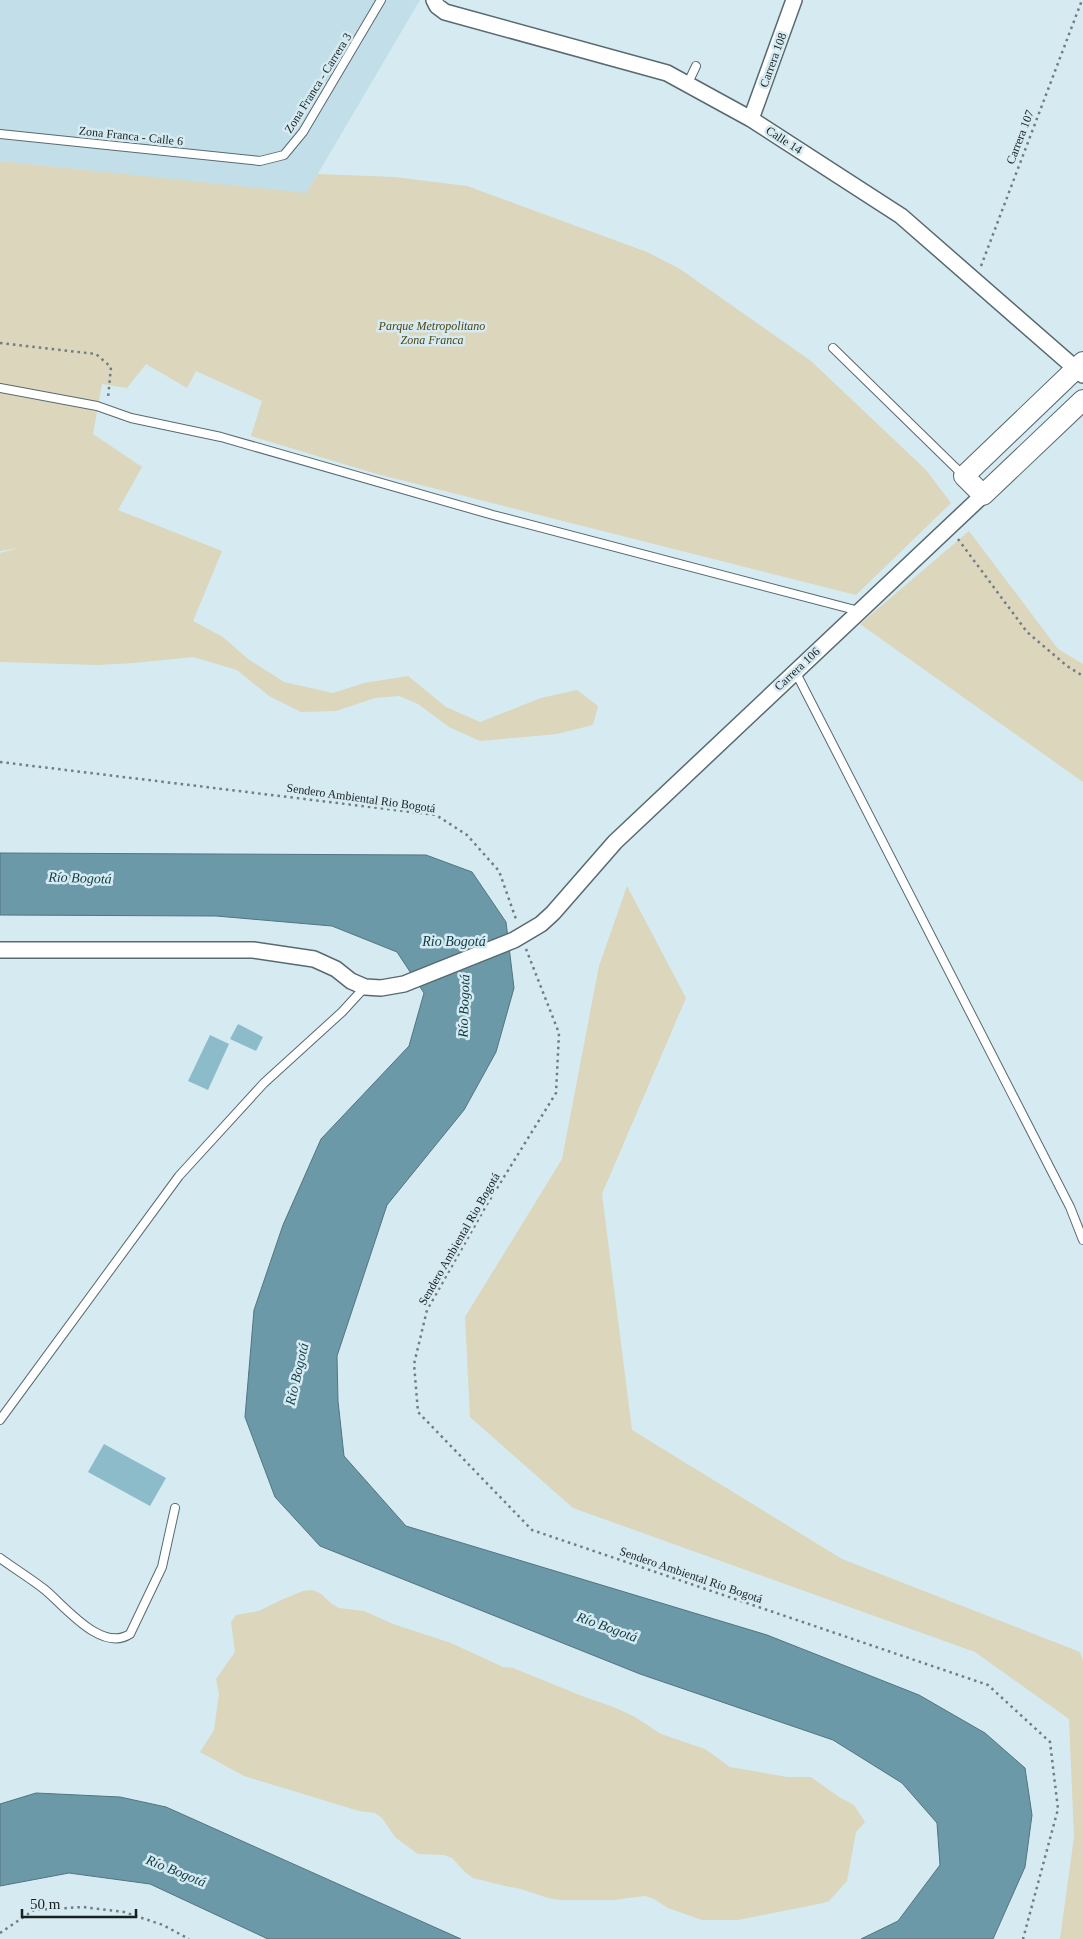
<svg xmlns="http://www.w3.org/2000/svg" width="1083" height="1939" font-family="'Times New Roman',serif">
  <rect width="100%" height="100%" fill="#d6eaf1"/>
  <path fill="#c2dfe9" d="M0 0H420L306 194 0 161Z"/>
  <path fill="#dbd6bc" d="M0 161 306 193 318 174 394 177 467 186 647 252 680 269 811 361 926 470 951 503 856 595 377 474 251 436 262 401 196 371 187 388 146 364 127 388 102 384 93 434 142 467 118 510 222 551 193 621 223 637 248 659 284 682 333 693 364 683 408 676 446 707 480 722 541 698 577 690 598 706 593 725 557 734 480 741 449 727 418 704 399 696 375 698 336 711 301 712 269 696 237 670 193 657 134 663 97 665 0 662V553L20 548 0 551Z
    M969 531 1058 649 1083 664V782L860 624Z
    M627 886 686 998 602 1194 632 1430 842 1559 1080 1652 1083 1661V1939H1060L1074 1837 1069 1719 975 1652 573 1508 470 1417 465 1317 562 1159 599 966Z
    M312 1590 320 1593 332 1604 339 1608 364 1611 393 1624 451 1643 503 1667 513 1668 582 1696 616 1708 635 1717 661 1734 705 1749 730 1767 787 1777H811L839 1797 854 1805 865 1822 856 1832 847 1881 829 1901 823 1903 738 1920H702L668 1908 654 1899 645 1896 613 1900H560L548 1898 521 1889 505 1886 473 1878 465 1872 452 1858 444 1855 418 1854 396 1838 382 1818 375 1813 359 1811 244 1776 200 1752 214 1730 219 1694 216 1679 235 1652 231 1622 236 1615 259 1611 281 1600 303 1591Z"/>
  <path fill="#6b99a8" stroke="#527580" d="M0 853 426 855 472 872 506 922 514 988 496 1052 464 1110 387 1205 337 1356 338 1401 344 1456 406 1526 767 1635 919 1695 985 1733 1025 1768 1032 1815 1025 1867 993 1939H861L898 1921 940 1865 937 1823 902 1783 833 1740 640 1674 320 1546 275 1497 245 1417 254 1310 283 1225 321 1139 409 1046 424 993 397 952 332 926 216 916 0 915Z
    M36 1793 120 1797 166 1807 461 1939H268L150 1884 69 1873 0 1886V1804Z"/>
  <path fill="#8cbbca" d="M238 1024 263 1037 256 1051 230 1039Z
    M210 1035 229 1044 208 1090 188 1081Z
    M104 1444 166 1478 150 1506 88 1472Z"/>
  <g fill="none" stroke-linecap="round" stroke-linejoin="round">
    <g stroke="#586a70" stroke-width="10">
      <path id="lane" d="M687 85 696 66
        M0 134 260 161 284 155 303 132 381 0
        M833 348 964 476
        M0 388 97 406 131 418 221 437 493 515 859 611
        M795 671 1070 1207 1083 1240
        M0 1420 179 1176 264 1083 342 1012 365 987
        M0 1558C15 1569 30 1578 44 1589 64 1605 101 1653 130 1634L162 1567 175 1508"/>
    </g>
    <g stroke="#586a70" stroke-width="18">
      <path id="street" d="M434 0 437 6 445 12 667 73 751 119 901 216 1083 375
        M751 119 794 0
        M0 950H253L314 959 336 969 351 981 365 987 381 988 404 984 514 940 541 924 553 913 615 842 983 495"/>
    </g>
    <g stroke="#586a70" stroke-width="22">
      <path id="secondary" d="M1083 362 964 476 983 495 1083 400"/>
    </g>
    <path stroke="#707d82" stroke-width="2.5" stroke-dasharray="2.5 4" stroke-linecap="butt" d="M981 266 1082 0
      M0 343 96 354 111 367 108 398
      M958 539 1027 632 1067 666 1083 676
      M0 762 436 815 467 835 499 871 517 922
      M526 949 559 1033 556 1093 486 1206 427 1310 414 1364 418 1412 532 1530 988 1685 1050 1742 1058 1809 1023 1939
      M0 1933 34 1910 83 1907 124 1912 163 1925 189 1939"/>
    <use href="#lane" stroke="#fff" stroke-width="8"/>
    <use href="#street" stroke="#fff" stroke-width="15"/>
    <use href="#secondary" stroke="#fff" stroke-width="20"/>
  </g>
  <g text-anchor="middle" dominant-baseline="central" stroke-width="5" stroke-linejoin="round" paint-order="stroke">
    <g font-size="12" fill="#182022" stroke="#d6eaf1">
      <text transform="translate(773 60) rotate(-70)">Carrera 108</text>
      <text transform="translate(318 83) rotate(-58)">Zona Franca - Carrera 3</text>
      <text transform="translate(131 136) rotate(6)">Zona Franca - Calle 6</text>
      <text transform="translate(1020 137) rotate(-69)">Carrera 107</text>
      <text transform="translate(784 140) rotate(33)">Calle 14</text>
      <text transform="translate(797 669) rotate(-43)">Carrera 106</text>
      <text transform="translate(361 798) rotate(8)">Sendero Ambiental Rio Bogotá</text>
      <text transform="translate(459 1239) rotate(-60)">Sendero Ambiental Rio Bogotá</text>
      <text transform="translate(691 1575) rotate(19)">Sendero Ambiental Rio Bogotá</text>
    </g>
    <g font-size="12" font-style="italic" fill="#4f4616" stroke="#d6eaf1">
      <text x="432" y="326">Parque Metropolitano<tspan x="432" dy="14">Zona Franca</tspan></text>
    </g>
    <g font-size="14" font-style="italic" fill="#0d3a45" stroke="#d6eaf1">
      <text transform="translate(80 878) rotate(2)">Río Bogotá</text>
      <text x="454" y="941">Rio Bogotá</text>
      <text transform="translate(464 1006) rotate(-88)">Río Bogotá</text>
      <text transform="translate(297 1374) rotate(-77)">Río Bogotá</text>
      <text transform="translate(607 1627) rotate(20)">Río Bogotá</text>
      <text transform="translate(176 1871) rotate(22)">Río Bogotá</text>
    </g>
  </g>
  <path d="M22 1909v8h114v-8" fill="none" stroke="#182022" stroke-width="2.5"/>
  <text x="30" y="1909" font-size="15" fill="#182022" stroke="#d6eaf1" stroke-width="4" paint-order="stroke">50 m</text>
</svg>
